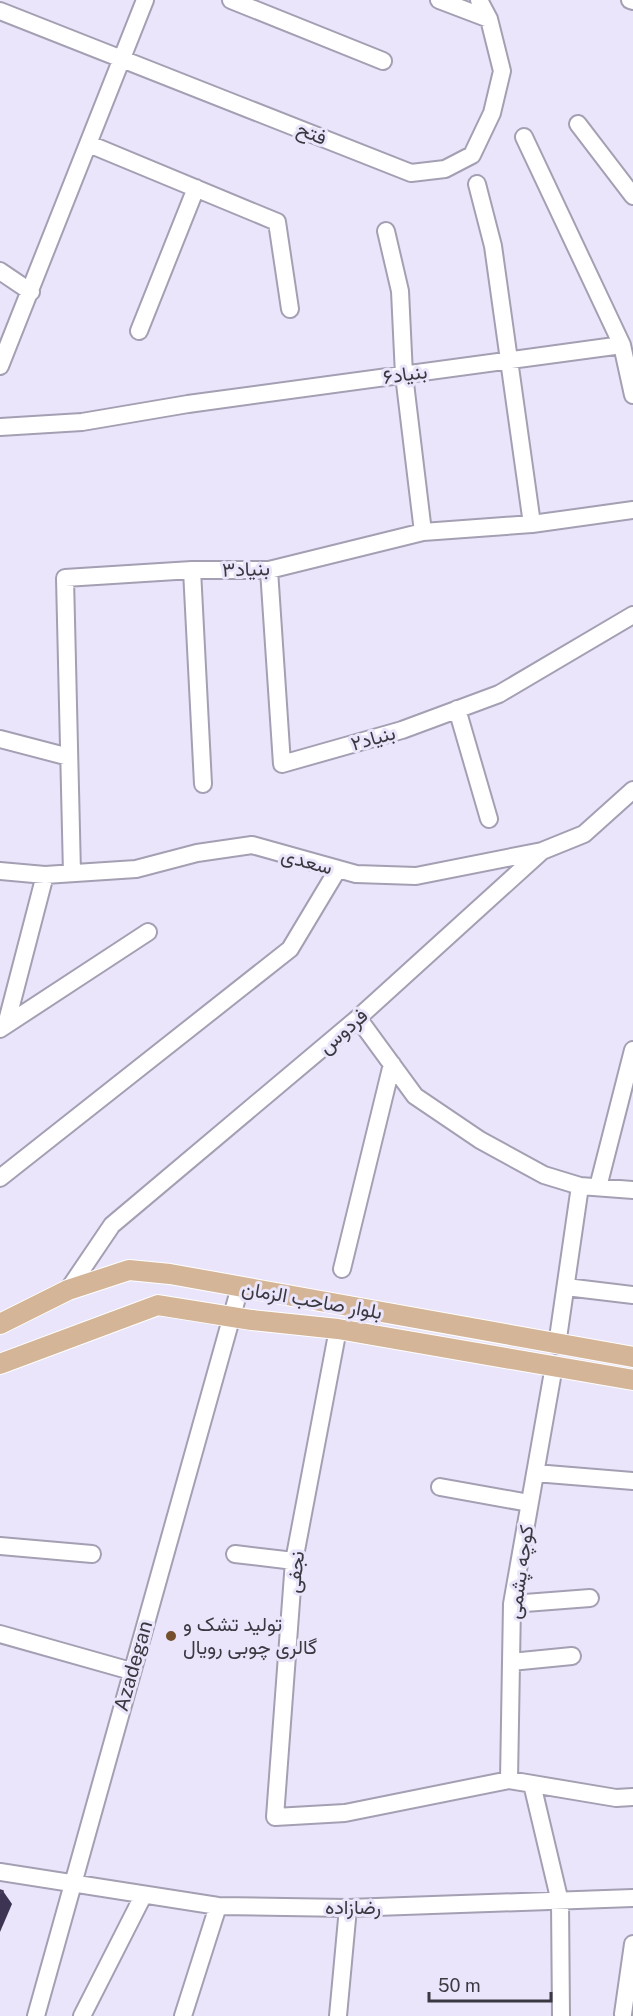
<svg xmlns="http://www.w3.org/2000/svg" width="633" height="2016" font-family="'Public Sans',Vazirmatn,sans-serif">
  <rect width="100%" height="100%" fill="#eae5fa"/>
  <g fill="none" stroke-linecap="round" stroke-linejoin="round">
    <g stroke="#a49fb2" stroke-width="20">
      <path id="minor" d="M231 0 383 61
        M439 0 489 19
        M630 0 633 1
        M0 11 411 173 445 169 472 155 492 113 502 71 489 19 479 0
        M578 124 633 196
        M524 137 622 345 633 395
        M89 144 277 222 290 309
        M477 184 493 246 532 524
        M386 231 400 291 404 375 423 532
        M0 271 31 292
        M139 331 196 188
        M0 366 145 0
        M0 427 82 422 188 404 622 345
        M192 570 203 784
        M269 570 282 764 402 730 499 694 633 615
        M457 709 489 819
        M0 739 69 757
        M0 871 45 875 136 869 197 853 252 845 356 874 416 876 542 851
        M72 873 65 578 192 570H269L423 532 532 524 633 510
        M358 1018 415 1096 480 1140 544 1175 580 1186 633 1190
        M6 1025 45 875
        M0 1029 148 932
        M0 1178 290 949 338 869
        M598 1187 633 1050
        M342 1269 392 1064
        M566 1287 633 1295
        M68 1290 112 1225 358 1018 542 851 584 834 633 790
        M338 1329 294 1561 275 1817 345 1813 509 1780 616 1798 633 1797
        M557 1345 580 1186
        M535 1473 633 1481
        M440 1487 529 1503
        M0 1546 92 1554
        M235 1554 294 1561
        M512 1604 590 1598
        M0 1634 131 1671
        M511 1662 572 1656
        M509 1780 512 1604 554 1366
        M532 1784 560 1902 561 2016
        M0 1872 218 1906 348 1908 633 1898
        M623 2014 633 1944
        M36 2016 240 1287
        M82 2016 143 1896
        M183 2016 218 1906
        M338 2016 348 1908"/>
    </g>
    <g stroke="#fff" stroke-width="22">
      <path id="major" d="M0 1324 68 1290 129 1270 170 1274 633 1357
        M0 1364 158 1305 252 1320 338 1329 633 1380"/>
    </g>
    <use href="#minor" stroke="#fff" stroke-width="16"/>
    <use href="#major" stroke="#d4b597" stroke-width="20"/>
  </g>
  <path fill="#3d3453" d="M3 1891 12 1904 0 1932V1899Z"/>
  <path fill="#574a76" stroke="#3d3453" stroke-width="1.5" d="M0 1890 3 1891 0 1899Z"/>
  <circle fill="#76502c" stroke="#eae5fa" stroke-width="2" cx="171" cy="1636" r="6"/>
  <g text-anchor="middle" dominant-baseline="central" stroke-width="6" stroke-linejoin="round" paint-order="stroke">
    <g font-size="20" fill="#3a3840" stroke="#eae5fa">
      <text transform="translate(312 133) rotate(22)">فتح</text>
      <text transform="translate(405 374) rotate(-8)">بنیاد۶</text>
      <text transform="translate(246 569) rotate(-2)">بنیاد۳</text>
      <text transform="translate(373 738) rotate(-16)">بنیاد۲</text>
      <text transform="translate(307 861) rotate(15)">سعدی</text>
      <text transform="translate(343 1031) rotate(-41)">فردوس</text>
      <text transform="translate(312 1300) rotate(10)">بلوار صاحب الزمان</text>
      <text transform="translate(295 1572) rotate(-84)">نجفی</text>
      <text transform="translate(520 1572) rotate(-82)">کوچه پشمی</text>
      <text transform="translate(133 1666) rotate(-74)">Azadegan</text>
      <text x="353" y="1907">رضازاده</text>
    </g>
    <g font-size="20" fill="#3a3840" stroke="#eae5fa" text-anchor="start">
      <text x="183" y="1624">تولید تشک و<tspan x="183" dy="23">گالری چوبی رویال</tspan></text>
    </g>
  </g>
  <path d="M429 1992v9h122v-9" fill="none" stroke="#3a3840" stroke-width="3"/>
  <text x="438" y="1992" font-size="18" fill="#3a3840" stroke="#eae5fa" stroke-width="4.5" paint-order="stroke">50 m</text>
</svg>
